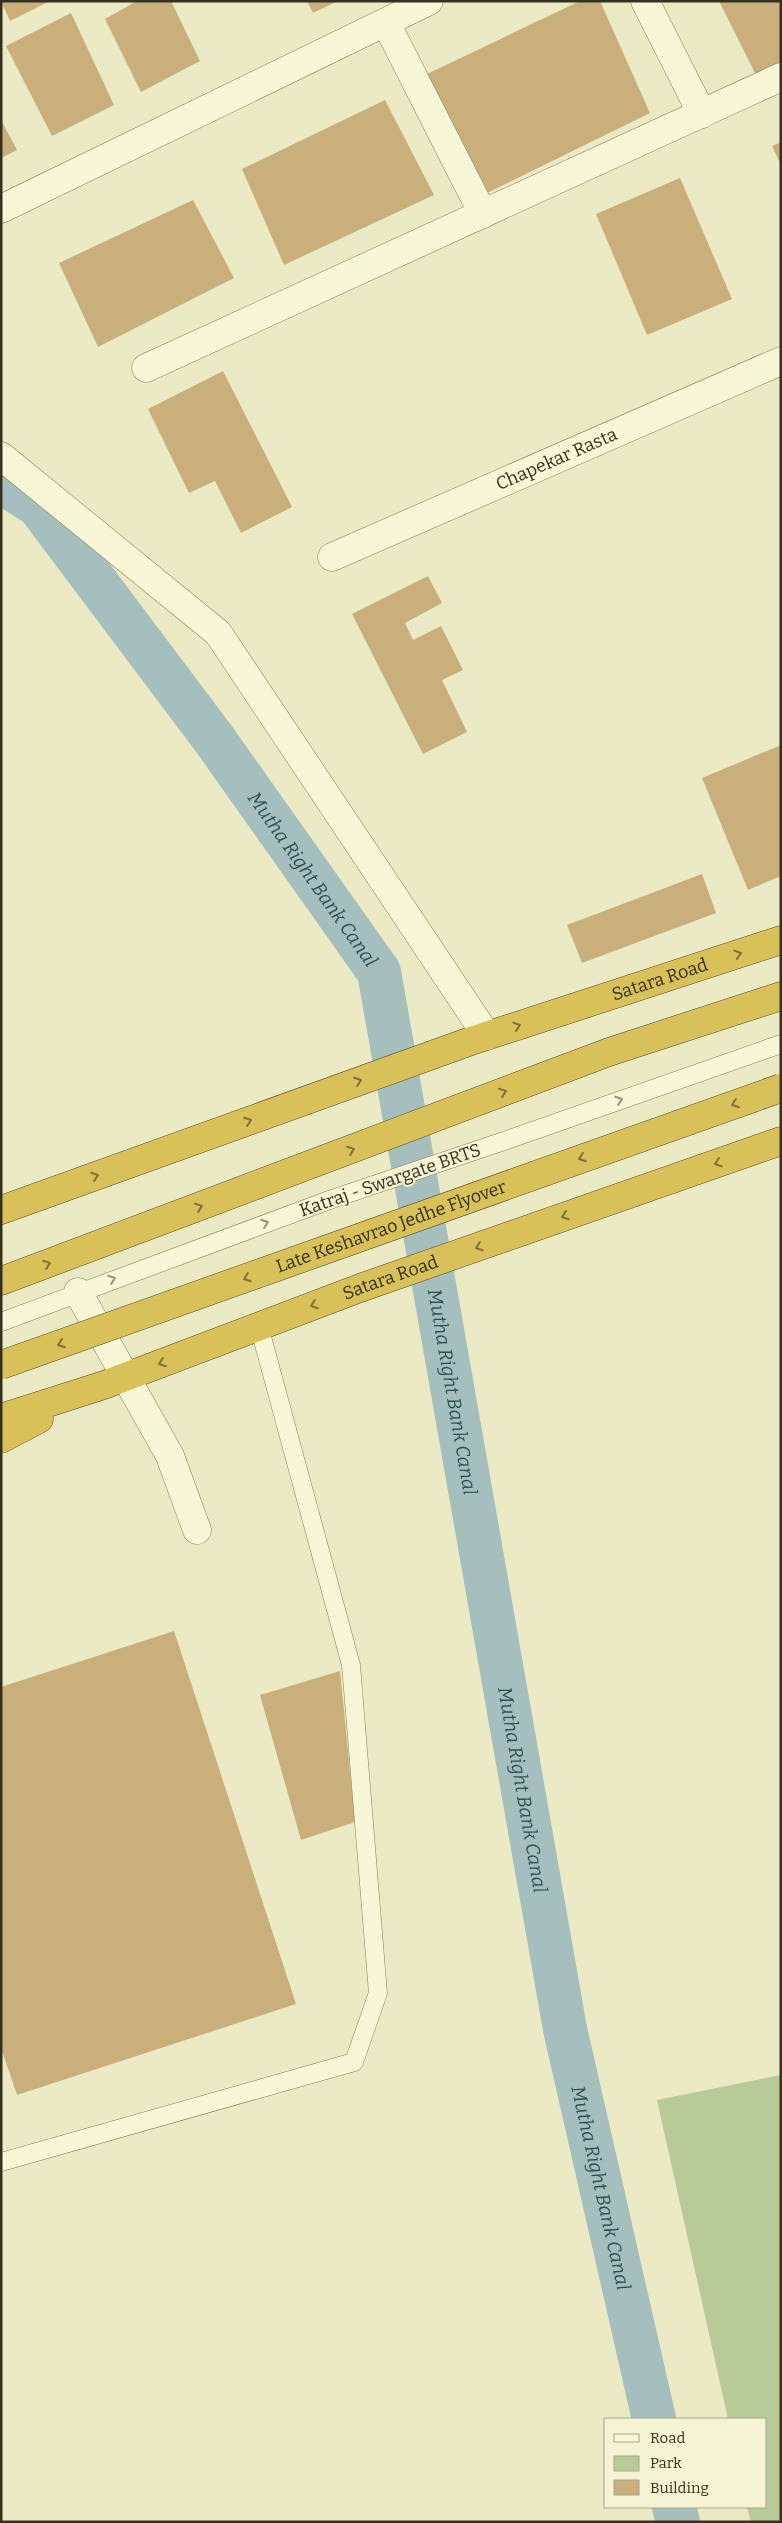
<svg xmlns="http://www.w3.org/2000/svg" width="782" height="2523" font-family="Bitter,serif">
  <rect width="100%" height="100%" fill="#eceac4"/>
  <path fill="#b7ca98" d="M781 2075V2522H751L747 2507H766V2419H728L657 2100Z"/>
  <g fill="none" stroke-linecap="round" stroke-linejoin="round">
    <g stroke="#a5bfbe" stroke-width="44">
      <path id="s1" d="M1 482 38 505 214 739 379 972 565 2029 654 2419"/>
      <path d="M674 2507 678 2522"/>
    </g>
  </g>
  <path fill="#c8af7b" d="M1 1H50L10 21Z
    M137 1H171L200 61 141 92 105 19Z
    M307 1H338L313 13Z
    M580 1H600L650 113 485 194 425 75Z
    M719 1H781V62L756 75Z
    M71 13 114 105 52 136 6 46Z
    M385 100 434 195 284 265 242 169Z
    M1 120 17 150 1 158Z
    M781 142V165L772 146Z
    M680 178 732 299 647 335 596 214Z
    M193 200 234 278 98 347 59 263Z
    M223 371 292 507 241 533 215 481 189 493 148 409Z
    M428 576 442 603 405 623 413 640 441 626 463 670 442 680 467 732 423 754 352 614Z
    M781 745V876L748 890 702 778Z
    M702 874 716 913 582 963 567 925Z
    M174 1631 296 2004 17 2095 1 2048V1687Z
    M340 1671 355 1822 301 1840 260 1695Z"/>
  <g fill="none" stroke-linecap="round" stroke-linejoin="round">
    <g stroke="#867d5b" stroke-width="19">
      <path id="lane" d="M1 1322 332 1199 507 1140 781 1044
        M1 2162 354 2062 378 1993 351 1665 259 1326"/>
    </g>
    <g stroke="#867d5b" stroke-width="29">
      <g id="street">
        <path d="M645 1 702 114"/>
        <path d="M386 23 483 214"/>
        <path d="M1 209 429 1"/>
        <path d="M146 368 781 77"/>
        <path d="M1 456 218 633 487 1036"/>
        <path id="s2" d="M332 557 781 361"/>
        <path d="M78 1292 170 1456 197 1530"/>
      </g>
    </g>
    <g stroke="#53492f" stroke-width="29">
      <g id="highway">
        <path id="s3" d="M1 1210 471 1041 781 940"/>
        <path d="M1 1281 609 1052 781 996"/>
        <path id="s4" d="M1 1418 104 1385 360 1288 781 1141"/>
        <path d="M1 1439 39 1419"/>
      </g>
    </g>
    <use href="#lane" stroke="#f7f6d6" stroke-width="18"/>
    <use href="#street" stroke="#f7f6d6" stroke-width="28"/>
    <use href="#highway" stroke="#d8c158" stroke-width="28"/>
    <g stroke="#53492f" stroke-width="29" stroke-linecap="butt">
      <g id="highway-bridge">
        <path id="s5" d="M1 1365 781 1088"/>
      </g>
    </g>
    <use href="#highway-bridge" stroke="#d8c158" stroke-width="28"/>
  </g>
  <defs><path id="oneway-chevron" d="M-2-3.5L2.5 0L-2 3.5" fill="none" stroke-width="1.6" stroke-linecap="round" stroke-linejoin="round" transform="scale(1.25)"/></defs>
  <g stroke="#7f7138">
    <use href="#oneway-chevron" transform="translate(738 954) rotate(-18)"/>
    <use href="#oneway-chevron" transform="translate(517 1026) rotate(-18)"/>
    <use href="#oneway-chevron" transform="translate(358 1081) rotate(-20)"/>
    <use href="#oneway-chevron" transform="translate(503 1092) rotate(-21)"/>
    <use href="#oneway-chevron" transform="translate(735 1104) rotate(160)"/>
    <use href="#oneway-chevron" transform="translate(248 1121) rotate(-20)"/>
    <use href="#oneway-chevron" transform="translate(351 1150) rotate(-21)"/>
    <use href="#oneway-chevron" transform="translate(582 1158) rotate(160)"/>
    <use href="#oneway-chevron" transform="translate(718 1163) rotate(161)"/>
    <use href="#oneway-chevron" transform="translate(95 1176) rotate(-20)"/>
    <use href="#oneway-chevron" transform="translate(199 1207) rotate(-21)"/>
    <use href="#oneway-chevron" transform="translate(565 1216) rotate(161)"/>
    <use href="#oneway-chevron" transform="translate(479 1247) rotate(161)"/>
    <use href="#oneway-chevron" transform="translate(47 1264) rotate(-21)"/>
    <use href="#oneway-chevron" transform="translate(247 1278) rotate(160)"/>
    <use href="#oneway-chevron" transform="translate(314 1305) rotate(160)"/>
    <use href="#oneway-chevron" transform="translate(61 1344) rotate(160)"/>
    <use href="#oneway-chevron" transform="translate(162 1363) rotate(159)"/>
  </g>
  <g stroke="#96937a">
    <use href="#oneway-chevron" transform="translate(619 1100) rotate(-20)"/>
    <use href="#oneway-chevron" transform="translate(265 1223) rotate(-20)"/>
    <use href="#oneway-chevron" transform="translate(112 1279) rotate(-20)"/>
  </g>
  <g text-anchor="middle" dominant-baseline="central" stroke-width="4" stroke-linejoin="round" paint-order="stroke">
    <g font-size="18" fill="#36301e" stroke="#f4f3d3">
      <text stroke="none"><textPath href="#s2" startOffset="245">Chapekar Rasta</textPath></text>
      <text stroke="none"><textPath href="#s3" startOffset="698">Satara Road</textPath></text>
      <text transform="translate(390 1180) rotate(-19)">Katraj - Swargate BRTS</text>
      <text stroke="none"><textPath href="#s5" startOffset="414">Late Keshavrao Jedhe Flyover</textPath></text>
      <text stroke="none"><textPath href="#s4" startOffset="414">Satara Road</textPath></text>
    </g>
    <g font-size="19" font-style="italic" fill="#2e4e55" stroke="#f4f3d3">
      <text stroke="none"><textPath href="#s1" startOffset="508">Mutha Right Bank Canal</textPath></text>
      <text stroke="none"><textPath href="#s1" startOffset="1048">Mutha Right Bank Canal</textPath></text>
      <text stroke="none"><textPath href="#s1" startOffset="1452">Mutha Right Bank Canal</textPath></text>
      <text stroke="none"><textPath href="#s1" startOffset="1858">Mutha Right Bank Canal</textPath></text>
    </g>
  </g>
  <rect width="782" height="2523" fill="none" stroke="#36301e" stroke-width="5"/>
  <rect x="604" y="2418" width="162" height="90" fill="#f4f3d3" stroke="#a8a58b"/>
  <rect x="614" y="2434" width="25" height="8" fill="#f7f6d6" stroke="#a8a58b"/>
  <text x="650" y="2443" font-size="15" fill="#36301e">Road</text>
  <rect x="614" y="2456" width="25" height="15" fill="#b7ca98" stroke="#a8a58b"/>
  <text x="650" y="2468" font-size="15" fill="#36301e">Park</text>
  <rect x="614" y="2480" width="25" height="15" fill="#c8af7b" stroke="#a8a58b"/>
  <text x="650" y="2493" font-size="15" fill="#36301e">Building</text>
</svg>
